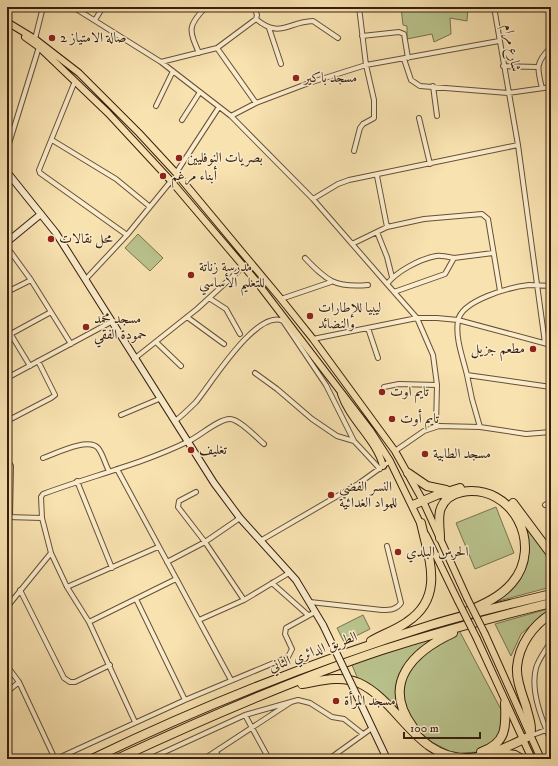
<svg xmlns="http://www.w3.org/2000/svg" width="558" height="766" font-family="'IM FELL DW Pica',Amiri,serif">
  <rect width="100%" height="100%" fill="#f8e2b0"/>
  <filter id="stains"><feTurbulence type="fractalNoise" baseFrequency=".005" numOctaves="4"/><feColorMatrix values="0 0 0 0 .2 0 0 0 0 .09 0 0 0 0 .02 0 0 0 .5 -.17"/></filter>
  <radialGradient id="worn" r=".72"><stop offset=".6" stop-color="#630" stop-opacity="0"/><stop offset="1" stop-color="#630" stop-opacity=".3"/></radialGradient>
  <path fill="#bac48e" stroke="#78724e" d="M401 7H468L467 21 450 18 451 34 434 42 432 34 407 39V26L403 25Z
    M138 234 163 258 150 271 125 248Z
    M510 504 551 554V587L480 606 513 582 524 544Z
    M496 507 514 553 475 569 456 523Z
    M551 608 521 634 511 656 495 624Z
    M363 615 370 629 344 642 337 628Z
    M460 628V632L505 717 501 738 480 752 459 753 449 751 428 740 408 720 360 684 352 665 353 661Z"/>
  <g fill="none" stroke-linecap="round" stroke-linejoin="round">
    <g stroke="#665036" stroke-width="6">
      <path id="street" d="M73 7 161 62 231 116 313 199 387 284 417 318 433 355 437 385 436 426
        M494 7 518 145 545 343
        M256 19C280 39 287 22 313 21L338 38
        M95 20 103 7
        M269 28 281 64
        M362 36 399 32 404 34 408 58
        M35 39 43 7
        M217 48 256 103
        M199 53C189 30 187 26 206 7
        M404 59 411 80 420 86 508 93 551 87
        M161 62 217 48 256 19 257 15 254 7
        M503 66 537 67
        M75 81 39 170 40 173 127 235
        M433 86 437 116
        M542 88C537 68 535 63 551 47
        M156 106 173 71
        M231 116 256 103 309 83 366 65 499 41
        M419 118 430 164
        M182 120 200 92
        M52 140 116 179 149 206
        M7 150 39 47
        M354 151 360 128 363 124 374 118V100L366 65 359 7
        M176 173 219 107
        M377 176 387 227
        M313 199 338 184 349 180 518 145
        M377 232 387 257 392 277
        M352 244 387 227 424 219 482 214 488 219 500 291
        M7 247 31 280 71 344
        M305 258C327 281 335 288 368 285
        M85 280 127 235 171 181
        M387 284C397 271 420 259 436 256 442 255 449 257 454 258
        M551 286C544 286 537 285 529 285 511 287 461 300 458 321 455 338 463 358 467 375L551 387
        M7 292 31 280
        M394 292 445 274 454 258 493 253
        M209 298 226 309 240 334
        M281 299 331 282
        M187 317 224 344
        M7 328 30 366
        M368 328 378 358
        M7 336 51 312
        M313 339 417 318H437L458 320 551 345
        M156 342 181 366
        M134 359 197 309 244 266
        M255 373 277 389 312 419 337 436 354 441
        M467 375 472 399 480 427
        M7 378 111 322
        M384 387 399 384 437 385
        M121 415 159 399
        M7 421 51 398 55 395 38 361
        M175 421C183 415 189 409 196 402 211 384 257 308 283 321L326 385 354 441 380 469
        M395 451 424 431 439 426 480 427 526 434 551 432
        M43 458C55 454 88 437 98 448 103 454 105 464 109 471
        M7 460 11 466 10 517
        M117 469 231 680
        M77 481 112 568
        M196 492 179 501 178 507 205 542 244 600 289 573
        M545 505 551 501
        M7 517 42 518
        M260 541 358 484 390 461
        M167 562 205 542 240 518
        M272 583 308 615
        M67 587 158 547
        M20 590 64 678 70 682H75L110 665
        M136 599 185 700
        M310 602 382 610C390 610 396 610 401 603L387 546
        M7 607 51 553
        M199 620 244 600
        M89 622 176 579
        M551 641C546 650 539 658 536 668 530 691 542 720 551 741
        M7 666 19 682 55 759
        M7 692 19 682
        M245 715 269 759
        M135 722 89 622 67 587 51 553 42 518 41 497 43 494C91 476 142 464 187 442 199 437 218 419 230 419 239 419 256 437 264 444
        M530 736 546 730
        M216 752 220 759
        M56 759 185 700 288 657 292 649 285 634 286 628 315 612
        M149 759 245 715 298 700 310 703 332 717 344 719 363 734
        M204 759 291 702
        M329 759 372 728"/>
    </g>
    <g stroke="#361f0e" stroke-width="8">
      <path id="secondary" d="M7 172 56 233 214 483 240 518 296 580 323 625
        M7 242 41 214
        M359 700 387 759"/>
    </g>
    <g stroke="#361f0e" stroke-width="8">
      <path id="primary" d="M7 22 35 39 79 73 139 133 176 173 281 299 313 339 395 451 423 501 467 598
        M25 37 39 47 108 113 171 181 256 281 370 430 390 461 422 527
        M341 394C350 421 376 439 383 466
        M426 535 458 601
        M485 634 541 759
        M477 639 532 759"/>
    </g>
    <g stroke="#361f0e" stroke-width="10">
      <path id="highway" d="M408 473 427 486 446 490
        M513 503 551 554
        M413 505 437 495 460 488
        M440 538C440 530 438 520 440 511 443 500 452 494 462 492 513 483 544 546 512 583 500 597 484 604 468 611
        M371 641C383 634 396 630 407 622 445 597 429 559 421 523
        M302 684C320 681 341 675 359 683 400 702 417 761 470 758 491 756 511 745 530 736 533 726 528 716 526 706 522 694 516 680 517 667 519 645 533 625 551 614
        M413 727C380 683 414 651 453 633
        M481 752C507 743 506 727 505 703
        M497 752 515 755 522 759
        M92 759C202 706 315 661 431 625 470 613 511 604 551 594
        M117 759C203 719 292 680 382 650 438 632 494 617 551 603"/>
    </g>
    <use href="#street" stroke="#faeccc" stroke-width="4"/>
    <use href="#secondary" stroke="#faeccc" stroke-width="6"/>
    <use href="#primary" stroke="#f8e2b0" stroke-width="6"/>
    <use href="#highway" stroke="#f8e2b0" stroke-width="8"/>
    <g stroke="#361f0e" stroke-width="8" stroke-linecap="butt">
      <path id="secondary-bridge" d="M323 625 359 700"/>
    </g>
    <g stroke="#361f0e" stroke-width="8" stroke-linecap="butt">
      <path id="primary-bridge" d="M467 598 485 634
        M458 601 477 639"/>
    </g>
    <use href="#secondary-bridge" stroke="#faeccc" stroke-width="6"/>
    <use href="#primary-bridge" stroke="#f8e2b0" stroke-width="6"/>
  </g>
  <g fill="#8f2418" stroke="#faeccc" stroke-width="1.5">
    <circle cx="52" cy="38" r="4"/>
    <circle cx="296" cy="78" r="4"/>
    <circle cx="179" cy="158" r="4"/>
    <circle cx="163" cy="176" r="4"/>
    <circle cx="51" cy="239" r="4"/>
    <circle cx="191" cy="275" r="4"/>
    <circle cx="310" cy="316" r="4"/>
    <circle cx="86" cy="327" r="4"/>
    <circle cx="533" cy="349" r="4"/>
    <circle cx="382" cy="392" r="4"/>
    <circle cx="392" cy="419" r="4"/>
    <circle cx="191" cy="450" r="4"/>
    <circle cx="425" cy="454" r="4"/>
    <circle cx="331" cy="495" r="4"/>
    <circle cx="398" cy="552" r="4"/>
    <circle cx="336" cy="701" r="4"/>
  </g>
  <g text-anchor="middle" dominant-baseline="central" stroke-width="3" stroke-linejoin="round" paint-order="stroke">
    <g font-size="14" fill="#361f0e" stroke="#faeccc" text-anchor="start">
      <text x="60" y="38">صالة الامتياز 2</text>
      <text x="304" y="78">مسجد باكير</text>
      <text x="187" y="158">بصريات النوفليين</text>
      <text x="171" y="176">أبناء مرغم</text>
      <text x="59" y="239">محل نقالات</text>
      <text x="199" y="267">مدرسة زناتة<tspan x="199" dy="16">للتعليم الأساسي</tspan></text>
      <text x="318" y="308">ليبيا للإطارات<tspan x="318" dy="16">والنضائد</tspan></text>
      <text x="94" y="319">مسجد محمد<tspan x="94" dy="16">حمودة الفقي</tspan></text>
      <text x="525" y="349" text-anchor="end">مطعم جزيل</text>
      <text x="390" y="392">تايم اوت</text>
      <text x="400" y="419">تايم أوت</text>
      <text x="199" y="450">تغليف</text>
      <text x="433" y="454">مسجد الطابية</text>
      <text x="339" y="487">النسر الفضي<tspan x="339" dy="16">للمواد الغدائية</tspan></text>
      <text x="406" y="552">الحرس البلدي</text>
      <text x="344" y="701">مسجد المرأة</text>
    </g>
    <g font-size="14" fill="#361f0e" stroke="#faeccc">
      <text transform="translate(512 48) rotate(80)">شارع مرام</text>
      <text transform="translate(313 652) rotate(-20)">الطريق الدائري الثاني</text>
    </g>
  </g>
  <rect width="558" height="766" fill="none" stroke="#f8e2b0" stroke-width="24"/>
  <rect x="8" y="8" width="542" height="750" fill="none" stroke="#361f0e" stroke-width="2"/>
  <rect x="12" y="12" width="534" height="742" fill="none" stroke="#361f0e"/>
  <path d="M404 732v6h76v-6" fill="none" stroke="#361f0e" stroke-width="2"/>
  <text x="410" y="732" font-size="12" fill="#361f0e" stroke="#faeccc" stroke-width="3" paint-order="stroke">100 m</text>
  <rect width="100%" height="100%" filter="url(#stains)"/>
  <rect width="100%" height="100%" fill="url(#worn)"/>
</svg>
